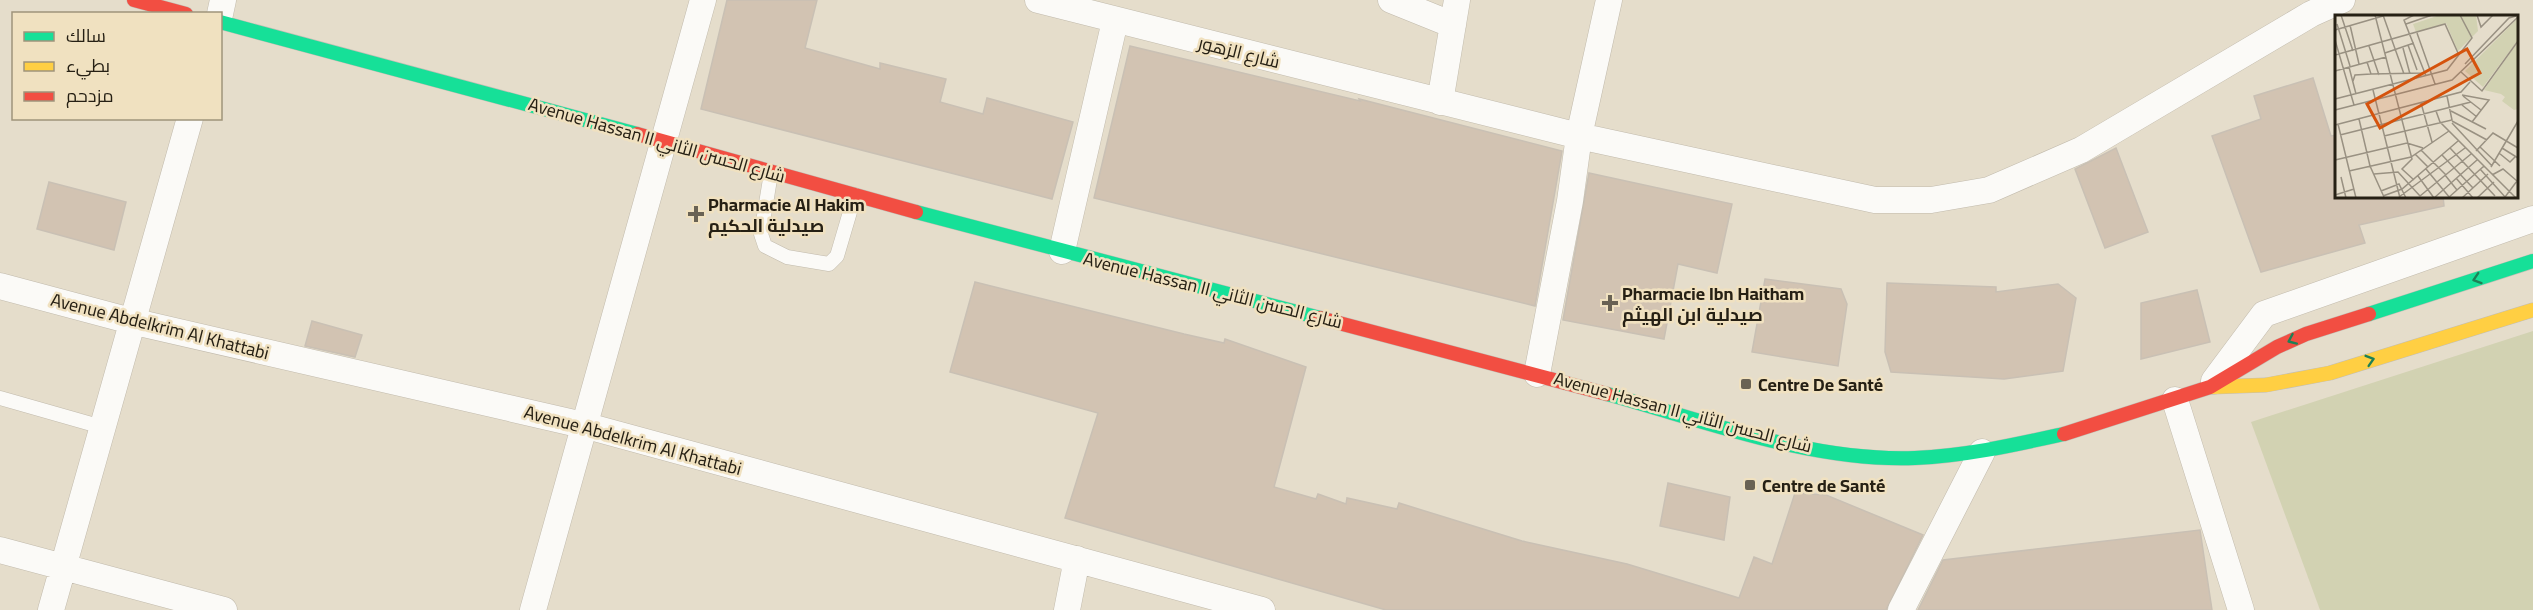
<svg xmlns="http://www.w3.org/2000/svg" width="2533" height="610" font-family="Georgia,Cairo,serif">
  <rect width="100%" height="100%" fill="#e5ddcb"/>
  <path fill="#d2d2b2" d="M2533 331V610H2320L2251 422Z"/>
  <path fill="#d2c3b2" stroke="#c9c0b4" stroke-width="1.5" d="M727 0H817L805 48 880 69V63L946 79 940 102 983 114 987 98 1073 122 1052 199 701 109Z
    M1130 46 1360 101 1359 99 1562 151 1535 306 1094 198Z
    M2313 78 2331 136 2337 135V196H2443L2444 206 2359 225 2365 243 2261 272 2212 136 2261 119 2254 96Z
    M2116 148 2148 232 2105 248 2075 169Z
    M1589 173 1732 204 1717 273 1678 264 1664 339 1563 320Z
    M49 182 126 202 114 250 37 229Z
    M1765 279 1841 289 1847 304 1838 366 1752 352Z
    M975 282 1184 334 1224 343 1225 339 1306 367 1274 487 1316 499 1318 494 1346 504 1347 498 1397 509 1399 503 1522 541 1627 564 1739 598 1754 557 1772 564 1795 493 1826 495 1923 535 1886 610H1386L1065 518 1098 413 950 372Z
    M1887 283 1996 287V292L2058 284 2076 298 2063 371 2004 379 1891 372 1885 352Z
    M2197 290 2210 342 2141 359V303Z
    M312 321 362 335 355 357 305 346Z
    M1668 483 1730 497 1724 540 1660 526Z
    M2200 530 2212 610H1918L1943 560Z"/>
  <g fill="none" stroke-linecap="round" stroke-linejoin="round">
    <g stroke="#c1baac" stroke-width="15">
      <path id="lane" d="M771 173 761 234 765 246 787 257 829 264 837 256 855 195
        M0 398 102 427"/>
    </g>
    <g stroke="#c1baac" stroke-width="27">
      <path id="street" d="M1038 0 1579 136 1875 200H1931L1989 190 2081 150 2311 14 2342 0
        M1391 0 1453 25
        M220 14 223 0
        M1440 102 1457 0
        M1062 251 1115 21
        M0 286 131 321 587 426 1262 610
        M1537 374 1570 201 1579 136 1609 0
        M2214 381 2264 314 2533 219
        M2175 400 2241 610
        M0 550 224 610
        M51 610 190 118
        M533 610 703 0
        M1067 610 1077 559
        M1901 610 1982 452"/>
    </g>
    <g stroke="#c2beb5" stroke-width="15">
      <path id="fast" d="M220 22 637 134
        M916 212 1320 318
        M2369 314 2533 261
        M1607 394C1706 421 1811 462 1915 458 1966 456 2014 445 2064 434"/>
    </g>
    <g stroke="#c2beb5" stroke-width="15">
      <path id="slow" d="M2212 387 2266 385 2330 373 2533 310"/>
    </g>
    <g stroke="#c2beb5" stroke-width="15">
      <path id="jam" d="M134 0 186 14
        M637 134 916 212
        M1320 318 1607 394
        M2064 434 2210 387 2277 347 2306 334 2369 314"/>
    </g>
    <use href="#lane" stroke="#fbfaf7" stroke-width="14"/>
    <use href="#street" stroke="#fbfaf7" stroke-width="26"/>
    <use href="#fast" stroke="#16e098" stroke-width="14"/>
    <use href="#slow" stroke="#ffcf43" stroke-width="14"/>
    <use href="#jam" stroke="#f24e42" stroke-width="14"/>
  </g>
  <defs><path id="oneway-chevron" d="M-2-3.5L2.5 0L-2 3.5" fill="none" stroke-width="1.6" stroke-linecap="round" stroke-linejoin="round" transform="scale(1.5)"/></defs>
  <g stroke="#1e8056">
    <use href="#oneway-chevron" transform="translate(2477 279) rotate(162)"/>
    <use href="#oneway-chevron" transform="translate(2292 340) rotate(156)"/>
    <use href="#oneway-chevron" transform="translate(2370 360) rotate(-17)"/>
  </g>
  <g fill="#696254" stroke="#f0e1c0" stroke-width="2">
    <path d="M693 205h6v6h6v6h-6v6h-6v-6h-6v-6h6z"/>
    <path d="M1607 294h6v6h6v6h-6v6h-6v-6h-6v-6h6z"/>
    <rect x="1740" y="378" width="12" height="12" rx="3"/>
    <rect x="1744" y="479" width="12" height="12" rx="3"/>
  </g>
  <g text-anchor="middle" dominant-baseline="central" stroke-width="5" stroke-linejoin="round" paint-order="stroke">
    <g font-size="18" fill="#262014" stroke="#f0e1c0">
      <text transform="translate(1239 52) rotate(14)">شارع الزهور</text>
      <text transform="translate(657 140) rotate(16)">Avenue Hassan II شارع الحسن الثاني</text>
      <text transform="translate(1213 290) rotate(14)">Avenue Hassan II شارع الحسن الثاني</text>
      <text transform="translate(160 326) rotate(14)">Avenue Abdelkrim Al Khattabi</text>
      <text transform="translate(1683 412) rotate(15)">Avenue Hassan II شارع الحسن الثاني</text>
      <text transform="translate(633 440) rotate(15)">Avenue Abdelkrim Al Khattabi</text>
    </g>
    <g font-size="18" font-weight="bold" fill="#262014" stroke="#f0e1c0" text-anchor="start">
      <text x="708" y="204">Pharmacie Al Hakim<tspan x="708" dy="21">صيدلية الحكيم</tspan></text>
      <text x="1622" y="293">Pharmacie Ibn Haitham<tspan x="1622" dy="21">صيدلية ابن الهيثم</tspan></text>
      <text x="1758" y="384">Centre De Santé</text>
      <text x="1762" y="485">Centre de Santé</text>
    </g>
  </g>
  <g transform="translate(2335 15)">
    <rect width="183" height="183" fill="#e5ddcb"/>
    <path d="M105 0H141L143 16 123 36 111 8 81 17 78 9ZM183 3V25L148 72 130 56ZM183 27V94L179 95 167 86 170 82 166 79 149 75Z" fill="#d2d2b2"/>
    <path fill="none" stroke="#999182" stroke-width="1.5" d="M6 0 18 36M40 0 77 144 67 154 79 165M48 0 69 59M79 0 69 5 91 61M142 0 146 12 158 0M2 9 15 51M71 9 97 0M15 10 24 49M0 15 48 1M82 18 100 69M0 25 19 90M73 30 82 55M34 31 44 60M68 33 75 59M50 38 79 28M0 40 110 9 123 38M32 47 36 59 89 58M130 49 174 3 181 1M14 52 21 79M0 56 51 42M126 57 147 76 183 26M18 66 20 60 36 59M38 75 65 183M127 80 154 85 137 107M128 81 146 95M0 84 112 55 137 23 125 0M86 88 97 127M127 90 142 102M0 95 117 65 183 2M101 96 105 107 181 183M116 96 151 114M24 104 35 151 49 182M117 106 152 125M117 108 157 151M3 109 21 183M0 110 126 77 135 67M5 120 136 87M49 121 117 105 112 81M145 132 165 151M115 133 160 181M167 133 183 143M86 135 111 160M141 136 158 118 183 133M164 138 175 147 180 142M80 139 93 152M107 140 138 173M0 145 72 128 88 133M156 152 183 106M91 154 115 183M145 154 171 183M14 156 76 142 114 116M39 159 63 157 85 181M110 160 122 175M157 160 168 154 182 166M83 161 99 183M6 162 11 183M121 163 138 183M46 176 64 169 71 183M0 180 19 174M48 181 67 174 123 126M85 181 136 139M64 182 130 133M170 182 182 166M99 183 142 145M113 183 149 151M127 183 153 159M142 183 159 167"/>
    <path fill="#d5530d" fill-opacity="0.15" stroke="#d5530d" stroke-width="3" d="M132 34 145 58 45 113 32 89Z"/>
    <rect width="183" height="183" fill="none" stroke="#262014" stroke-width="3"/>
  </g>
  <rect x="12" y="12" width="210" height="108" fill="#f0e1c0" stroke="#9f947b" stroke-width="1.5"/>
  <rect x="24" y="32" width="30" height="9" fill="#16e098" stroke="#9f947b" stroke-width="1.5"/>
  <text x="66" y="42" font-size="18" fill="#262014">سالك</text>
  <rect x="24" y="62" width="30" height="9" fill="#ffcf43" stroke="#9f947b" stroke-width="1.5"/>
  <text x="66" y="72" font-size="18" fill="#262014">بطيء</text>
  <rect x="24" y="92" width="30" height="9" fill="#f24e42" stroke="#9f947b" stroke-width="1.5"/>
  <text x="66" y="102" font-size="18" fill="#262014">مزدحم</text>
</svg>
